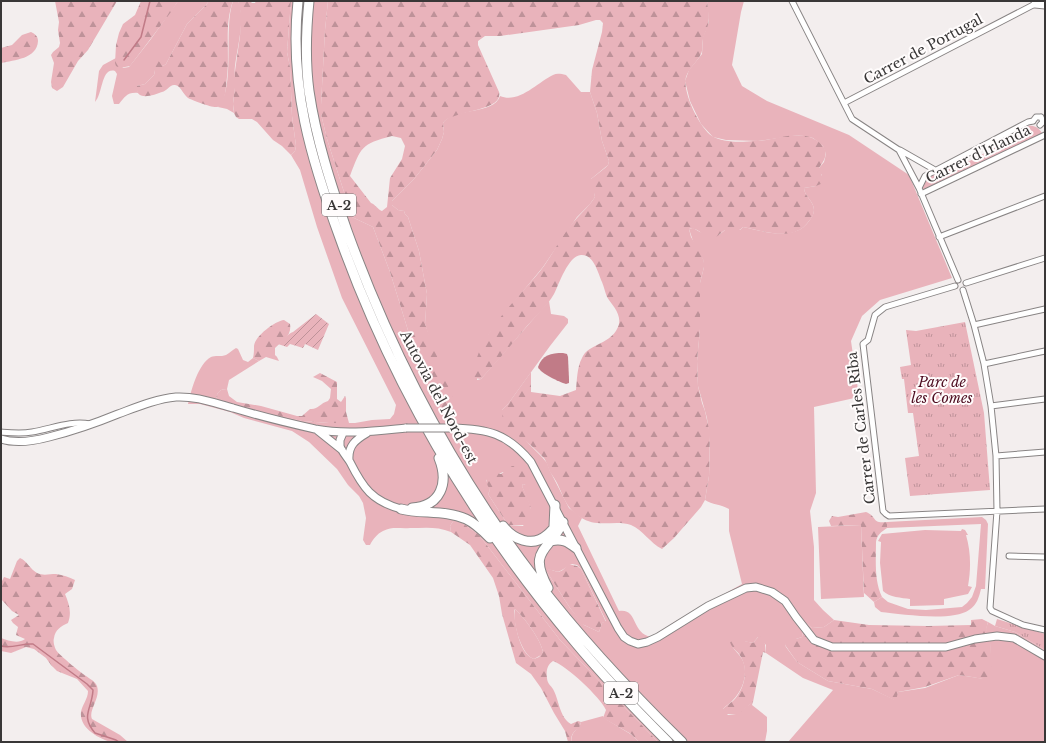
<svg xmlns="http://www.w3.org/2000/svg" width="1046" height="743" font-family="'Libre Baskerville',serif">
  <defs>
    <pattern id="forest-firs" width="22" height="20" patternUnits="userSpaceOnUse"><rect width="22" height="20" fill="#e9b3bb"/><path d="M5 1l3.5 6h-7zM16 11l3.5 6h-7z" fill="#be9299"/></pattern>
    <pattern id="park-tufts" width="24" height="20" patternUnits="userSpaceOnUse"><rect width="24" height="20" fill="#e9b3bb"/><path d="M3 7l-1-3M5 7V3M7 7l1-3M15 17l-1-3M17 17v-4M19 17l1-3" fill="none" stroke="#be9299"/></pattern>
    <pattern id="garden-furrows" width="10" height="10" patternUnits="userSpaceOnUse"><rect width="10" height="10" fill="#e9b3bb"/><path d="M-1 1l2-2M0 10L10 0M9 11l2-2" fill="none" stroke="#be9299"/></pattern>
  </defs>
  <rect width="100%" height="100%" fill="#f3eeee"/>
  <path fill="#e9b3bb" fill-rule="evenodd" d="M178 1H209L206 5 187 24 166 64 163 66 161 65 155 70 154 75 145 84 137 86 138 93C127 92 125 97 119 104H114L112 96 117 74 115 71C101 67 103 94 95 102L99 71 103 65 116 58 123 68 129 67 151 39Z
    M233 1H238C246 16 237 49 235 66 234 73 236 81 235 88 234 97 232 104 234 113L227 109 218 107C236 88 223 29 233 1Z
    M291 1H328L325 30 321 105V114L327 139 352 217 373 227 390 272 423 379 441 413 451 412V408L425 324 427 294 419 251 408 217 405 214 404 211 398 210 392 205V201L414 179 437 150 442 139 444 132 443 123C454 107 494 115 500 96 519 104 538 82 553 75 557 73 561 74 566 75L581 92H590L597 113 602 141 609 161 608 165 591 179 595 197 590 204 577 217 543 267 500 319 489 334 479 354 477 380 481 379 549 301 551 314 564 316 568 319V323L550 346 508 404 502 410 525 440 542 457 547 463 550 471 569 508 582 518 578 526 618 609 619 611C638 608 631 633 651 637L676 621 742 584 729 531V509C721 504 712 505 705 500L709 476 710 442 707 418 698 386 697 361 700 329V283L704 267 703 259 694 244 689 229 693 228 700 232 719 235 725 230H740L743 227C763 231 795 242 809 221 812 217 814 214 814 210 814 201 804 196 804 188L816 186 822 175 819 172V168L824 162 826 154 823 146 813 138 799 135 758 141 726 140 713 137 701 124 690 101 685 81 689 70 702 54 703 37 709 22 707 1H744L741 12 732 65 742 86 767 101 849 135 909 175 952 278 880 300 862 316 851 341 859 397 814 407 816 493 810 511 814 547V600L823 610 834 620 824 627 812 628 805 622 802 637 796 639H789L785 645 786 647 797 662 828 681 872 689 895 700 898 692 925 688 959 675 972 677 984 679 991 665 990 643 986 629 988 622 995 626 1015 632 1045 650V742H788L833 690 803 678 766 653V645L758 637 753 643 743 641 732 646C735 651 739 654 742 659 749 672 743 690 733 700 730 704 726 705 723 709L728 715 736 714 753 702 752 705 767 717V731L765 742H658L560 640 479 535 464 524 454 520 450 526 451 532C437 526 424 528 410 528 400 529 393 526 383 531 377 534 373 539 370 545H366L363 540 366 518 363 503 359 496 348 485 337 469 309 442 292 431 244 418 230 412 200 404H188C191 391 198 364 211 357 215 355 221 357 226 355 230 353 232 350 236 348L238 349 243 360 248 362 253 358 259 361 229 380 227 389C220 389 217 392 216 399L302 421 329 423H355L372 420 390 419 394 414 396 405 342 298 317 227 300 170 291 155 295 151 296 146 292 116 290 67 287 52ZM503 472 526 485 523 484 522 486 531 509V514L523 526 508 525 488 494 490 490 486 480ZM572 564 577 565 581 569 606 621 602 623 599 632 584 625 570 608 547 572V570C552 569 556 573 560 571 565 569 566 566 572 564Z
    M1027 126C1034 125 1038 127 1042 133L923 192C918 178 940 172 950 167L952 170 1024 133 1022 129Z
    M982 517 986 520 988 524 985 589H981C979 597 977 605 969 610 952 622 901 614 881 612L875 607 874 602 882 597 888 602 908 609 926 610 962 607 967 603 972 597 976 586 981 524 887 528V522Z
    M861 525 864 597 821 599 818 527Z
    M962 529 965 530 968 535H966C971 552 971 569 968 586L972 587 968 594 944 599V605L910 606V599C902 598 889 597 883 591L880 563 881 542 878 541 882 534 925 530 961 531Z
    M515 609C524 617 541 640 543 652L541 655 534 659C521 655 512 621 515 609Z
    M603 716 604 718 632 735 639 742H572C570 730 579 732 581 722Z"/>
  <path fill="url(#forest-firs)" fill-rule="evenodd" d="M55 1H117L88 50 78 61 63 87 57 91 52 88 51 82 54 63 51 55 53 52 59 47 60 43 58 30 59 22Z
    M141 1H178L171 12 130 66 120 68 116 66 115 63 116 45 119 33 123 24 135 15Z
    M209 1H233C224 25 230 52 227 77 226 85 226 94 223 101 221 104 220 107 217 107 212 108 192 100 188 98 183 94 180 85 175 85 170 84 167 91 162 92 154 95 135 102 137 86L145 84 154 75C156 69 152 64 157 59L163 66 166 64 187 24 206 5Z
    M238 1H250L252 3H255L256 1H291L287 52 290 67 292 116 296 146 295 151 291 155 282 146 273 140 257 122 252 119H239L236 117 234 113 233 104 235 86V71L240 36 241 14Z
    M328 1H707C708 9 710 17 708 25 707 30 704 34 703 39 702 44 703 50 701 54 697 62 689 68 686 77 682 92 700 128 712 136 723 143 742 142 754 141 776 141 803 126 821 144 830 152 824 161 819 168L823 179V183L816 186 804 188C804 196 814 201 814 210 814 214 812 218 809 221 794 243 764 231 743 227 737 233 733 233 725 230 721 232 718 237 714 238 704 240 699 226 689 229L691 237 702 255 704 263V267L700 283V329L697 361 698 386 702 403 705 411 710 434 709 476 705 500 701 507 674 538 662 549C650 543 643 530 631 525 615 519 598 529 580 517 567 509 564 498 558 485 556 481 553 476 550 472 548 467 547 463 544 458 538 452 530 444 524 440 511 430 502 427 502 410L508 404 531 372V392L560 396 576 390C577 380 577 367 582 358 588 343 613 345 619 324 621 313 612 305 607 297 605 292 604 287 602 282 598 273 594 254 581 255 568 256 559 284 554 294 547 306 536 316 527 326 512 344 497 362 481 379L474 378C473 336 520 298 544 266 555 250 564 232 577 218 583 211 590 205 595 197L594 193 586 190 591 179 605 168 608 165 609 161 602 141 597 113 590 92 592 70 602 32 603 23 600 20H596L579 25 500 36H485L478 41V45L499 92C504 112 452 110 443 123L444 132 442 139 437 150 414 179 392 201V205L398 210 404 211 405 214 408 217 419 251 427 294 425 324 454 401 450 416 447 418 443 416 441 413 423 379 390 272 373 227 352 217 327 139 321 114V105L325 30ZM392 136 401 138 405 146 402 159 390 178 387 207 382 211C377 209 376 205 371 203L350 176C361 147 361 144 392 136Z
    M31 32C35 34 38 36 38 41 37 59 14 60 1 63V48L12 45 22 35Z
    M284 320 290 324C292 336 283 340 275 348V355L277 357 279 361 266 357 259 361 253 358C254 354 254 350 254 346 255 336 275 321 284 320Z
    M320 373 337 382V399L341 402 345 396 346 398V412L349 423H329L302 421 223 403 216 399C217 392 220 389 227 389L229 396 237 402 261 406 297 416H302L310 409C318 410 320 403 328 401L330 398 331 389 322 381 313 377Z
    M512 466C522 466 531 474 528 485L523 484 522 486C526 496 539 517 526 525H508L488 494 490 490C487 485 484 478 489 472L501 474Z
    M866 512C878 517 871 524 887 522V528C881 532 877 535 876 542 876 561 874 580 882 597L874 602 864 593 861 525 831 526 829 521 832 516 838 517Z
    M454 520 464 524 479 535 560 640 658 742H639L631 734 603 718 606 710C600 697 567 666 553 661 547 665 546 671 547 678 547 684 552 686 554 691 559 701 560 718 571 724L578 721 581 722 579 728C574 732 570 734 572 742H568L565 731 554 713 541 688 531 674 516 663 502 614 499 596 493 578 470 545 451 532 450 526ZM515 609C524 617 541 640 543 652L539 657 534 659C519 654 515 624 514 611Z
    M20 558C27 561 30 569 37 573 43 576 49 574 56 574 63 575 69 577 75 580L72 589 65 594C69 604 72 612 68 623 61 626 55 630 54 638 53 641 54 646 56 650 59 655 80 672 86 676 90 679 95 681 97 686 101 698 88 710 92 719L120 735 128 742C123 742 117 743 112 742 99 739 79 728 81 712 82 705 88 699 88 691L77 679 57 671 51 665 46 658 34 649 26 647 11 653 1 651V638C8 641 19 644 25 639L16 635 18 627 13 623 11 620 19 615 12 611 1 599V583L4 577 10 579 17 561Z
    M568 564 577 566 581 569 606 622 602 623 599 632 582 624 570 608 547 572V569C552 569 556 573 561 571 564 570 566 566 568 564Z
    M982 619 988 622C985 631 988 633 990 642 991 650 993 674 988 680L972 677 959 675 925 687 898 692 896 701 872 689 828 681 797 662 785 645 786 639H796L802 637 805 622 812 628 824 627 834 620 869 625 928 626 971 625V620Z
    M759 636C766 639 765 646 766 653L763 652 753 702 738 714H726L723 711V709C726 706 729 704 733 701 744 690 749 671 741 657 738 651 732 649 730 642L736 639 753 643Z"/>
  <path fill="url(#park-tufts)" d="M965 322 984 413 990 490 910 496 905 458 919 456 913 413H908L904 379H902L900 367 911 365 906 330 916 331Z
    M997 619 1045 634V650L1015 632 995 626Z"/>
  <path fill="url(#garden-furrows)" d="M316 314 329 324 318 350 305 344 303 348 290 344 287 347 278 344C283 341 288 333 293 332Z"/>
  <path fill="#c17b87" d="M563 353 567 354 568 357 569 379V383L566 384C559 382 540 373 538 367 542 355 551 353 563 353Z"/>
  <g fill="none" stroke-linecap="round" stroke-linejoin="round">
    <path stroke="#c17b87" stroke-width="1.5" d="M124 60 141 37 150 1
      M1 646C12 649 22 643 33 644L87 684 93 690C92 710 80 715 95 733L116 740 119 742"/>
    <g stroke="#888484" stroke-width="7">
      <path id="street" d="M792 1 852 119 899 150 919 188 958 280
        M844 103 1035 4
        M1033 121 1036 117H1041
        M1040 125 1043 122 1041 117
        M900 150 935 170
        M919 188 925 176 1028 122 1033 121
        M921 194 1045 135
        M939 237 1045 196
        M966 283 1045 258
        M955 286 885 307 875 315 868 340 863 344 883 511 886 514 889 516 1045 509
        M963 290 974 325 984 364 991 406 996 456 997 511 990 608 992 611 1023 625 1045 630
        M974 325 1045 309
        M984 364 1045 351
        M991 406 1045 399
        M1 432C12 433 21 434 32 432 51 429 71 420 90 424
        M996 456 1045 452
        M1009 556 1045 557"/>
    </g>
    <g stroke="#888484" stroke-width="9">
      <path id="secondary" d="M1035 4 1045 5
        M452 428C488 429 507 433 531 462L618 628 624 637 630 641 638 644 647 642 658 637 708 606 746 588 756 587 772 592 785 601 796 617 814 640 832 647H946L975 639 997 636 1014 638 1045 656
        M317 430 342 450
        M343 433 340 440V446C342 452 347 457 350 462 363 488 372 501 401 509
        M1 439C16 444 34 441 49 437 73 431 96 423 118 414 137 407 156 399 176 397 196 396 214 403 233 408 260 416 288 423 315 429 346 435 375 431 406 428
        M349 460C348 446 355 440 367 433"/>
    </g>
    <g stroke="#888484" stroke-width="11">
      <path id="highway" d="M298 1C289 86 311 159 340 238 393 386 474 522 575 642 604 677 636 710 668 742
        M309 1C306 31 305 61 309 91 316 139 331 185 347 231 392 355 456 476 536 580 580 638 630 691 682 742
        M412 508C441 506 449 483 439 458
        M401 509C422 514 446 510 466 519 475 523 483 531 490 538
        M503 526C513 539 532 548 547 535 553 530 555 525 563 522
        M554 526 555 505
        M551 541C562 538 568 542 576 548
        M548 588C527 549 549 552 563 522"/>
    </g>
    <use href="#street" stroke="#fff" stroke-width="5"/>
    <use href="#secondary" stroke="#fff" stroke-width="7"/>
    <use href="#highway" stroke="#fff" stroke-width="9"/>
    <g stroke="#888484" stroke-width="9" stroke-linecap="butt">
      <path id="secondary-bridge" d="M406 428H452"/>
    </g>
    <use href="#secondary-bridge" stroke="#fff" stroke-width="7"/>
  </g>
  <g text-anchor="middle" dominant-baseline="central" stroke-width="4" stroke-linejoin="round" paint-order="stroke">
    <g fill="#fffcfc" stroke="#747272" stroke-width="1">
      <rect x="322" y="194" width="34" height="22" rx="3"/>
      <rect x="604" y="682" width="34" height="22" rx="3"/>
    </g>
    <g font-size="13" font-weight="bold" fill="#393737">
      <text x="339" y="205">A-2</text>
      <text x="621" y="693">A-2</text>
    </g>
    <g font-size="14" fill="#393737" stroke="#fffcfc">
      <text transform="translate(923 49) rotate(-28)">Carrer de Portugal</text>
      <text transform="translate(978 154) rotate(-26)">Carrer d'Irlanda</text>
      <text transform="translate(439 397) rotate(62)">Autovia del Nord-est</text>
      <text transform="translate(861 428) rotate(-97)">Carrer de Carles Riba</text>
    </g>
    <g font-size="14" font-style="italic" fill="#4e0d20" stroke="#fffcfc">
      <text x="942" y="382">Parc de<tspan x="942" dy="16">les Comes</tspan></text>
    </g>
  </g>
  <rect width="1046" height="743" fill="none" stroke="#393737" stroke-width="4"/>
</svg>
